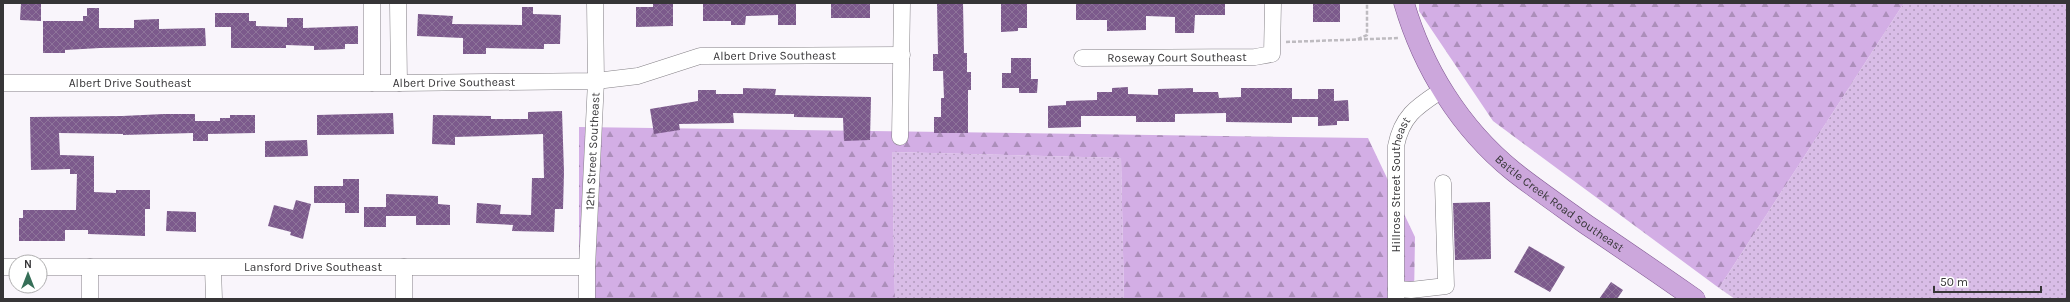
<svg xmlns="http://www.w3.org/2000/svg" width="2070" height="302" font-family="Karla,sans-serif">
  <defs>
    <pattern id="green-dots" width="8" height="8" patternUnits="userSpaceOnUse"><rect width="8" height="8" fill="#d9bde7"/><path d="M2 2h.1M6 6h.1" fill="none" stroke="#b19abc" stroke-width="1.8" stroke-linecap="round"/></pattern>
    <pattern id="forest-firs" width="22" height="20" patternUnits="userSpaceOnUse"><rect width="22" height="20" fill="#d3aee5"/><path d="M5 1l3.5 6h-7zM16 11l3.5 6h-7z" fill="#ac8eba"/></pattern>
    <pattern id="building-cross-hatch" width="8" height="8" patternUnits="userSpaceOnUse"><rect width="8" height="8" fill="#7c5a8c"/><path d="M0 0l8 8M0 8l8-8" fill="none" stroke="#8e749a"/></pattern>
  </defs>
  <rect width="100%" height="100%" fill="#f9f5fb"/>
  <path fill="url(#green-dots)" d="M1904 3H2067V299H1735L1719 288Z
    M892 152 1121 158 1124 299H895Z"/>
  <path fill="url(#forest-firs)" d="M1419 3H1904L1719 288 1493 121 1419 11Z
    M579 127 1368 138 1415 237 1414 299H1124L1121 158 892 152 895 299H579Z"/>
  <path fill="url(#building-cross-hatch)" d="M21 3H41V21L20 20Z
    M653 3H673V26L636 27V7H653Z
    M703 3H796V25H778V15L746 16 745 25H731V21H703Z
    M831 3H870V18H831Z
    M937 3H963L964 53H967V72H971V90H968V133H934V117H941V98H944L943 71H933V54H938Z
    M1001 3H1027V28H1018V31L1001 32Z
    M1076 3H1225V15H1195L1194 33H1175V17L1146 16V30L1107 31V20H1076Z
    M1313 3H1340V22H1313Z
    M522 7H533V14L561 15 560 44H544V49L486 48V54H463V38L417 36 418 14 453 16 452 24 522 25Z
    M87 8H99V28H134V20L159 19V29L205 28 206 46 100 48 65 50V53H43V21H83V16H87Z
    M215 13H249V21H256V26L287 27V18H303V28L358 26V44H345V49L314 50V46L286 45V48H231V27H215Z
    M1011 58H1031V79H1038L1037 93H1019V88H1002V73H1011Z
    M1128 87V94L1158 95V89L1193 88V92H1218L1219 98 1241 97V88H1292V99H1318V89H1334V101L1348 100 1349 121H1337V125L1318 126V117H1292V123L1226 122V113L1175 114V122H1136V116H1081V127L1048 128V106L1066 105V101L1097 100V92H1112V88Z
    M743 88 776 89 775 95 871 97 870 140 844 141 843 118 794 117V114L733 113 734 123 679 124 680 130 654 134 650 109 698 101V90H716V94H743Z
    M562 111 564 172 563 209H555L554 232 512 231 513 225 476 223 477 203 501 205 500 214 531 215 532 178H544L543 134 455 137V145L432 144 433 115 491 116V119H528V112Z
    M393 113 394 134 317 135V115Z
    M164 114H195V121H220V118H230V115H255V133L208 134V141H193V133L123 135V134L59 133 60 155 94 156V192L116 193V190H150V209H145V236L88 234V230H65V241H19V218H23V210H76L77 174H70V169L31 170 30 117 122 116Z
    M307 140 308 156 265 157V141Z
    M343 179H359V213H345V203H314V186H343Z
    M386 194 438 196V204L450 205V225H416V216H386V227H364V207H386Z
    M296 200 311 204 303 239 290 235 291 232 268 226 274 205 293 210Z
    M1490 202 1491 259 1455 260 1453 203Z
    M167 211 196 212V232L166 231Z
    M1529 246 1565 267 1550 292 1514 272Z
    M1611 282 1623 290 1617 299H1599Z"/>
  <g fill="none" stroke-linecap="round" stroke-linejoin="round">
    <g stroke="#848086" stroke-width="17">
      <g id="minor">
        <path d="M372 3V83"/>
        <path d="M398 3 399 83"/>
        <path id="s1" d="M1082 58 1255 57 1272 54 1273 3"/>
        <path id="s2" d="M3 83H399L596 81 638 76 700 56 902 55"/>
        <path d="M900 137 902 3"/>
        <path d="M3 267H16"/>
        <path id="s3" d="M40 267H587"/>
        <path d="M90 267V299"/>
        <path d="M404 267V299"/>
        <path d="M213 268 214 299"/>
        <path d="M1396 289 1411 290 1446 286 1443 183"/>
        <path id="s4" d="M587 299V267L596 81 595 3"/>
        <path id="s5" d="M1396 299V146C1402 115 1418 106 1442 90"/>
      </g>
    </g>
    <g stroke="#815993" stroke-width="21">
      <g id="major">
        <path id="s6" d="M1404 3C1423 68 1460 128 1513 171 1537 190 1562 207 1587 225 1623 249 1659 274 1695 299"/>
      </g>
    </g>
    <path stroke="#bebbc0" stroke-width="2.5" stroke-dasharray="4 2" stroke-linecap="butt" d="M1358 39 1367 35V3
      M1286 42 1399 38"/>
    <use href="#minor" stroke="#fff" stroke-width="16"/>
    <use href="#major" stroke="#cca7dc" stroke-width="20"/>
  </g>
  <g text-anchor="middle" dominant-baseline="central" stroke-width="4" stroke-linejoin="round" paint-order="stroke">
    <g font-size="12" fill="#363537" stroke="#fff">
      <text stroke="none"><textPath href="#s2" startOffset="775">Albert Drive Southeast</textPath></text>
      <text stroke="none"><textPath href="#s1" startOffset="95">Roseway Court Southeast</textPath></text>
      <text stroke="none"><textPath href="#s2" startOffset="451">Albert Drive Southeast</textPath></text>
      <text stroke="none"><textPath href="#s2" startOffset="127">Albert Drive Southeast</textPath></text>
      <text stroke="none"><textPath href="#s4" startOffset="148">12th Street Southeast</textPath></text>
      <text stroke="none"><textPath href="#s5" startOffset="115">Hillrose Street Southeast</textPath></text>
      <text stroke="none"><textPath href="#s6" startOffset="260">Battle Creek Road Southeast</textPath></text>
      <text stroke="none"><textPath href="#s3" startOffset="273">Lansford Drive Southeast</textPath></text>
    </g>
  </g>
  <rect width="2070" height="302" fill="none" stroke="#363537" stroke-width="8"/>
  <g transform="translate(28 274)"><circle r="19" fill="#ffffff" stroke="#afaeaf"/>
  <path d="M0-3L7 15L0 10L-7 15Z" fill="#366f58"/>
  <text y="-6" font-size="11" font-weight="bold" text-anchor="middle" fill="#363537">N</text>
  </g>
  <path d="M1934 286v6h107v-6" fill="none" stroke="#363537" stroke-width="2"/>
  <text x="1940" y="286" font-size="12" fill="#363537" stroke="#ffffff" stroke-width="3" paint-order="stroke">50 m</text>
</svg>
